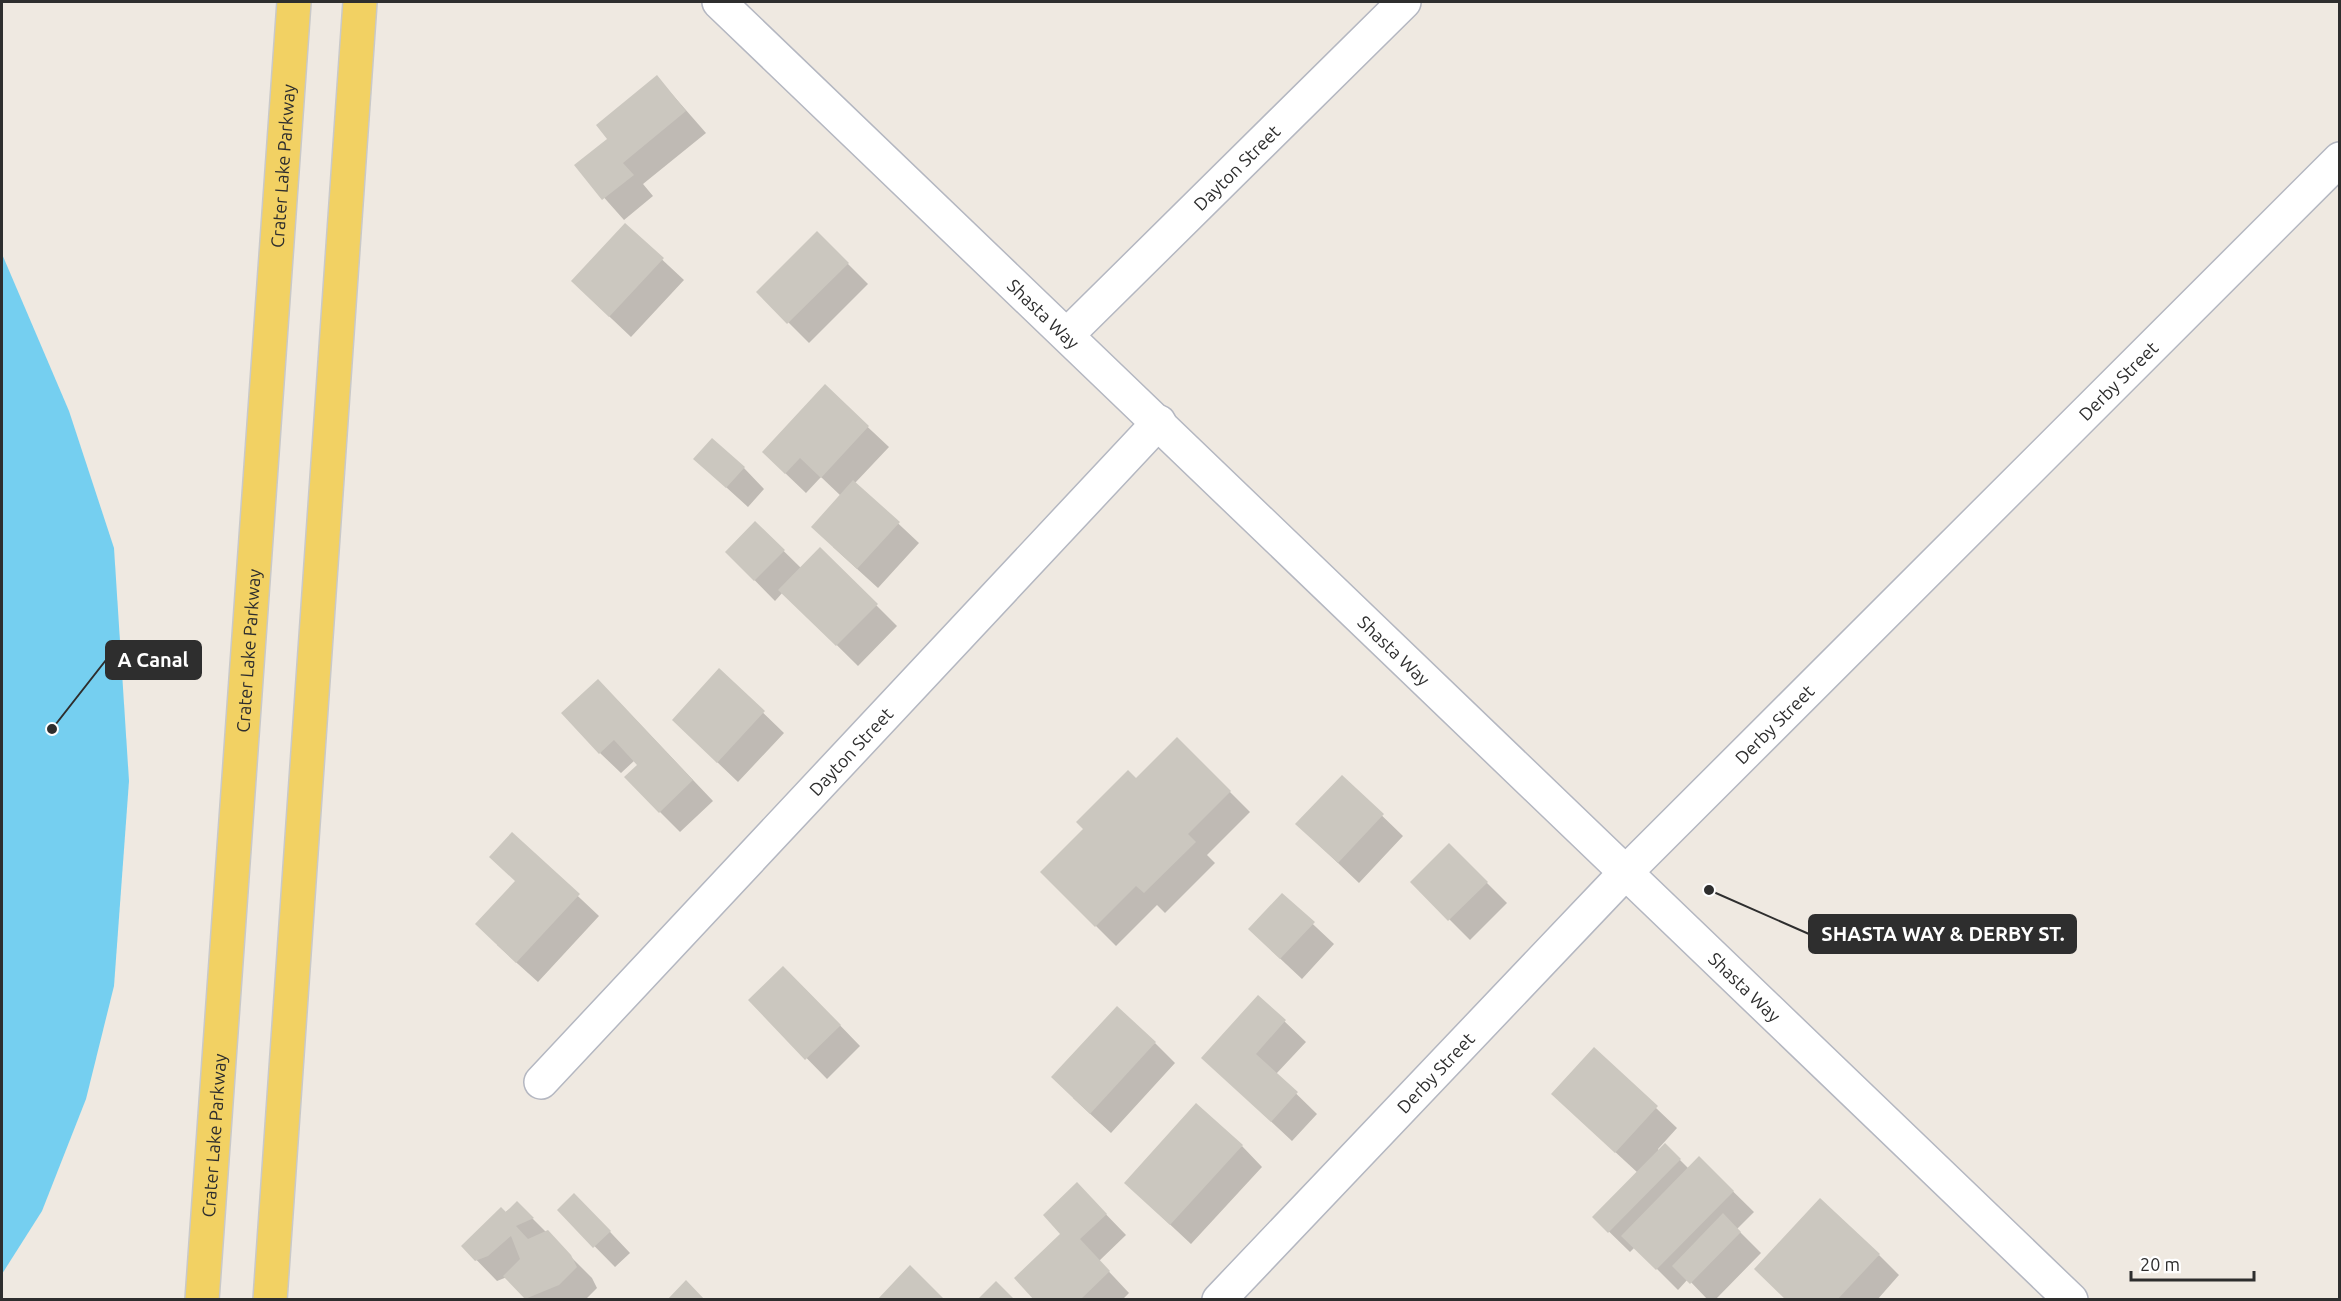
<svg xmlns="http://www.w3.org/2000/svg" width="2341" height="1301" font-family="Ubuntu,sans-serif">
  <rect width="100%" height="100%" fill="#efe9e1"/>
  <path fill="#75cff0" d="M2 254 69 411 114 548 129 781 114 986 86 1099 42 1211 2 1274Z"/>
  <path fill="#0003" d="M657 77 706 133 643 184 653 196 624 220 576 166 609 139Z
    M625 225 684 280 631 337 593 301Z
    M817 233 868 284 809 343 758 292Z
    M825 387 889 447 855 483 919 543 878 588 833 547 841 496 821 477 806 493 784 472Z
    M695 459 744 468 764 489 748 507Z
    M755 523 801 568 820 549 897 626 858 666 783 592 775 601 727 552Z
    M719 670 784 733 738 782 694 740Z
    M618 701 713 801 680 832 660 812 635 760 621 773 600 753Z
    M1177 739 1250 812 1207 855 1215 863 1165 913 1157 905 1116 946 1042 872Z
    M1342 777 1403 836 1359 883 1318 844Z
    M512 834 599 916 538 982 497 945 516 881Z
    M1449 845 1507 903 1470 940 1412 882Z
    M1282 895 1334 944 1302 979 1271 950Z
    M804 988 860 1046 827 1079 750 1000Z
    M1259 997 1306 1042 1276 1074 1317 1114 1292 1141 1203 1058Z
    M1155 1043 1175 1063 1111 1133 1073 1098Z
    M1594 1049 1677 1128 1658 1149 1659 1151 1665 1145 1689 1169 1699 1158 1754 1212 1737 1229 1761 1253 1715 1300H1708L1688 1279 1678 1290 1635 1247 1630 1252 1594 1217 1638 1173 1574 1114Z
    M1242 1146 1262 1167 1191 1244 1147 1203Z
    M517 1203 592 1278 597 1288 585 1300H528L507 1277 497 1281 463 1246Z
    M1097 1205 1126 1235 1099 1261 1129 1293 1122 1300H1036Z
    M559 1210 595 1216 630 1253 615 1267Z
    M1879 1255 1899 1275 1877 1300H1786Z"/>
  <path fill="#cbc7bf" d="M657 75 686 111 623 163 634 175 602 200 574 165 607 139 596 125Z
    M625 223 664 258 609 317 571 281Z
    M817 231 849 263 787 324 756 292Z
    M825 384 869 426 821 478 800 458 785 474 762 452Z
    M712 438 745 467 726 488 693 459Z
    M853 480 900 522 857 569 811 527Z
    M755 521 785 550 754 581 725 552Z
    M820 547 878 604 836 646 778 590Z
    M719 668 765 711 717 763 672 720Z
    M598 679 693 780 659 813 624 777 637 765 614 740 599 754 561 713Z
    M1177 737 1231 791 1188 834 1196 842 1144 893 1136 886 1095 927 1040 872 1083 829 1076 822 1128 770 1136 778Z
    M1342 775 1384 814 1338 863 1295 824Z
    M512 832 580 894 516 963 475 924 515 881 489 857Z
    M1449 843 1488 882 1448 921 1410 882Z
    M1282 893 1315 922 1280 959 1248 929Z
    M783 966 841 1025 805 1060 748 1000Z
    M1258 995 1286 1020 1256 1054 1298 1092 1271 1122 1201 1058Z
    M1117 1006 1156 1042 1090 1114 1051 1077Z
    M1594 1047 1658 1106 1615 1153 1551 1094Z
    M1196 1103 1243 1145 1170 1225 1124 1183Z
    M1665 1143 1681 1159 1608 1233 1592 1217Z
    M1699 1156 1734 1191 1656 1270 1621 1236Z
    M1077 1182 1107 1214 1080 1239 1110 1271 1080 1300H1034L1014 1278 1060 1234 1043 1215Z
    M574 1193 611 1231 593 1248 557 1210Z
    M1820 1198 1880 1254 1837 1300H1786L1754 1269Z
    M517 1201 534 1218 516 1226 528 1239 548 1230 571 1255 577 1267 559 1285 525 1299 503 1276 520 1259 511 1236 488 1256 475 1261 461 1246 501 1207 506 1212Z
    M1723 1213 1741 1232 1690 1284 1672 1266Z
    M910 1265 945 1300H877Z
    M686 1280 705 1300H667Z
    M996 1281 1015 1300H977Z"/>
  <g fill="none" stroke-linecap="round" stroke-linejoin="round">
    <g stroke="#b4b7c1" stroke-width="36">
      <g id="minor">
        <path id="s1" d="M1068 334 1404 2"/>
        <path id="s2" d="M541 1082 1159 422"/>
        <path id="s3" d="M1219 1300 1627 871 2340 159"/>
      </g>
    </g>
    <g stroke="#b4b7c1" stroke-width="36">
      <g id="secondary">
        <path id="s4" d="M719 2 2071 1300"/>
      </g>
    </g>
    <g stroke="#c9c9c9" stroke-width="36">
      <g id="primary">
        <path id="s5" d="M202 1300 294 2"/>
        <path d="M270 1300 360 2"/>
      </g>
    </g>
    <use href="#minor" stroke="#fff" stroke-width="33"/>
    <use href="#secondary" stroke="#fff" stroke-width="33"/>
    <use href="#primary" stroke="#f2d163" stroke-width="33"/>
  </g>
  <g text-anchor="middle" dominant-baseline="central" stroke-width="4.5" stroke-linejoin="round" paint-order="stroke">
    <g font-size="18" fill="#2e2e2e" stroke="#fff">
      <text stroke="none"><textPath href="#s5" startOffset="1137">Crater Lake Parkway</textPath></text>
      <text stroke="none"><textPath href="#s1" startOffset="237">Dayton Street</textPath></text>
      <text stroke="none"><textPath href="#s4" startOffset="450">Shasta Way</textPath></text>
      <text stroke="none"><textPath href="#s3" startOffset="1286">Derby Street</textPath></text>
      <text stroke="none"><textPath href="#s4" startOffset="936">Shasta Way</textPath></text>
      <text stroke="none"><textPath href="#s5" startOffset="651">Crater Lake Parkway</textPath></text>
      <text stroke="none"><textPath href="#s3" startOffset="800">Derby Street</textPath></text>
      <text stroke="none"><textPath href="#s2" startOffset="453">Dayton Street</textPath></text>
      <text stroke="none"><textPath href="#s4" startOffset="1422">Shasta Way</textPath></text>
      <text stroke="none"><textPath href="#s3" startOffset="314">Derby Street</textPath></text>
      <text stroke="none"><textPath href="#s5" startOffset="165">Crater Lake Parkway</textPath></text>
    </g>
  </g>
  <path fill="none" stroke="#2e2e2e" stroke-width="2" d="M52 729L106 660M1709 890L1809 934"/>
  <g fill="#2e2e2e" stroke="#fff" stroke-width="2">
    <circle cx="52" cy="729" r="6"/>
    <circle cx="1709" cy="890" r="6"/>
  </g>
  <g fill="#2e2e2e" stroke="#2e2e2e" stroke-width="2">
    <rect x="106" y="641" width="95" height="38" rx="6"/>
    <rect x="1809" y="915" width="267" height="38" rx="6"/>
  </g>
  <g font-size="20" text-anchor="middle" font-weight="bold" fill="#fff">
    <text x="153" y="667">A Canal</text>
    <text x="1943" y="941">SHASTA WAY &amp; DERBY ST.</text>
  </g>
  <rect width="2341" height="1301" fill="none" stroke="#2e2e2e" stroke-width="6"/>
  <path d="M2131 1271v9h123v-9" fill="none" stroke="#2e2e2e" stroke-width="3"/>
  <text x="2140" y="1271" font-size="18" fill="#2e2e2e" stroke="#ffffff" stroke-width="4.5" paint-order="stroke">20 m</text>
</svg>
